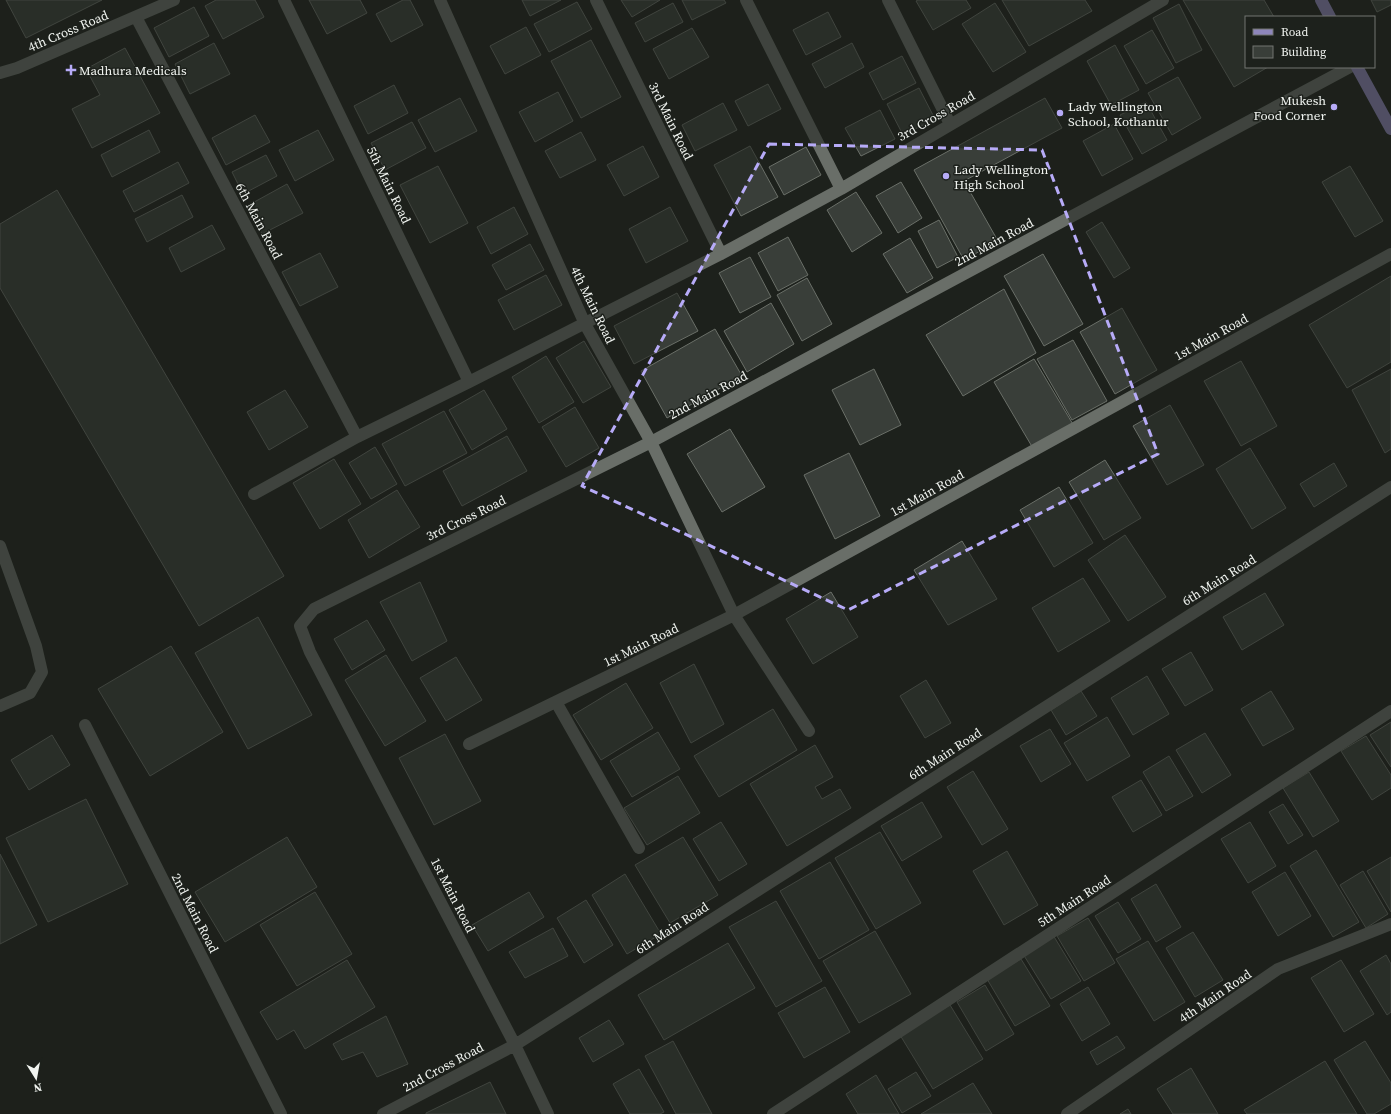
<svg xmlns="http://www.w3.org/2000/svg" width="1391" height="1114" font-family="'Source Serif 4',serif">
  <rect width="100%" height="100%" fill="#1d211c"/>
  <path fill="#393e39" stroke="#6a6f68" d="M6 0H102L26 38Z
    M216 0H255L264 17 223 39 205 6Z
    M309 0H360L367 13 327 34Z
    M403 0H410L423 25 391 42 376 14Z
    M522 0H561L530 16Z
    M621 0H660L632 17Z
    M682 0H724L726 3 692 20Z
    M918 0H966L971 8 933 30 916 1Z
    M1002 0H1085L1092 11 1029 46Z
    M1183 0H1264L1274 17H1246V67H1268L1234 87Z
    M1371 0H1391V5L1377 12Z
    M577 2 592 29 549 52 534 24Z
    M673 3 683 22 645 42 635 23Z
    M995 3 1026 52 993 72 962 24Z
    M1179 4 1202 50 1176 63 1153 18Z
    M194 7 209 36 169 57 154 28Z
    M828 12 841 37 806 55 793 30Z
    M526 27 541 55 505 74 490 46Z
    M692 28 709 57 669 79 653 49Z
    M1152 30 1174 68 1146 84 1124 46Z
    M591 40 621 97 581 118 551 61Z
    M214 43 230 74 190 94 175 64Z
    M852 43 864 67 825 88 812 64Z
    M1115 45 1139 90 1111 105 1087 61Z
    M125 48 160 113 92 148 72 109 100 95 86 69Z
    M902 56 916 83 883 100 869 73Z
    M1178 77 1201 118 1172 135 1148 93Z
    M768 84 781 109 748 126 735 101Z
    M394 85 408 113 368 134 354 106Z
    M919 88 935 119 903 135 887 104Z
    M558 92 573 121 535 142 519 112Z
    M460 98 477 131 435 152 418 120Z
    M1045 98 1062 128 964 181 998 241 964 260 914 170Z
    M1146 102 1167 140 1142 154 1120 115Z
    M723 103 737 130 695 151 682 125Z
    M880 110 895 139 861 156 845 128Z
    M255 115 270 142 226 165 212 138Z
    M412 122 426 148 385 170 371 143Z
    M1114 124 1133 159 1102 176 1083 141Z
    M149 130 160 152 112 177 101 155Z
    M318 130 334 160 295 181 279 150Z
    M581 132 596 160 560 178 545 151Z
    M643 146 659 177 624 196 607 165Z
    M750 146 778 197 741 216 714 165Z
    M806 147 821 175 784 195 769 167Z
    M266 155 277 176 243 194 232 172Z
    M178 162 189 183 134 212 123 191Z
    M438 166 468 223 430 243 400 185Z
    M1350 166 1383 221 1355 237 1322 182Z
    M901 182 922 218 898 233 876 196Z
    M287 184 303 213 262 234 247 206Z
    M57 190 284 576 199 626 0 288V224Z
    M856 192 882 233 852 252 827 210Z
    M182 195 193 217 147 242 135 219Z
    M514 207 528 234 491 254 477 227Z
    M670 207 688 241 646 263 629 229Z
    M939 220 958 257 937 268 918 231Z
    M1102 222 1130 268 1114 278 1086 232Z
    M212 225 225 249 181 272 169 248Z
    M788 237 808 275 778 291 758 253Z
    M910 238 933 278 907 293 883 254Z
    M530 244 544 270 506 290 492 265Z
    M320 253 338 287 300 306 282 272Z
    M1043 254 1083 324 1044 346 1004 276Z
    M750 257 771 297 740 313 719 273Z
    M546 275 562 305 514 330 498 300Z
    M1391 276V362L1347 388 1309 325Z
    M807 278 832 324 802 341 777 295Z
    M1004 289 1036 353 963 396 926 335Z
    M677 293 698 331 634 364 614 326Z
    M771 303 794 344 747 372 724 331Z
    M1122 308 1157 370 1115 394 1080 332Z
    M715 329 742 376 667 418 641 371Z
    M1073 340 1107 401 1072 420 1037 359Z
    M584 341 611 387 583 403 556 358Z
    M546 356 574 402 539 423 512 377Z
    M1034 359 1074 426 1034 450 994 382Z
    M1241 361 1277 426 1241 446 1204 381Z
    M874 369 901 425 860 445 832 390Z
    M1391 369V449L1385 453 1352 390Z
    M285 390 308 427 269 450 247 412Z
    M484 390 507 429 472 450 449 410Z
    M1170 405 1204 465 1167 485 1133 426Z
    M575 407 599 448 566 467 542 427Z
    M444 411 467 453 405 486 382 444Z
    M730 429 765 487 722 512 687 454Z
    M507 436 527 471 462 506 443 471Z
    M375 447 397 484 371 499 349 463Z
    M1250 448 1286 508 1252 529 1216 469Z
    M849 453 880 516 835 539 804 475Z
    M334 459 361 504 320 529 293 483Z
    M1105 460 1141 518 1104 540 1069 482Z
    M1334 463 1347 486 1314 507 1300 484Z
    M1059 487 1093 543 1054 567 1020 510Z
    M397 490 420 527 369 558 348 520Z
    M1125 535 1166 597 1128 621 1088 560Z
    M962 541 997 599 948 625 914 570Z
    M1083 578 1110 621 1058 652 1032 608Z
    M420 582 447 641 412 661 380 602Z
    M831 592 858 637 813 664 786 619Z
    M1265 593 1284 625 1242 650 1223 617Z
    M258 617 312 715 248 749 195 653Z
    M367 620 385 650 352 670 334 639Z
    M171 646 223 732 150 776 98 689Z
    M1191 652 1213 690 1185 706 1162 669Z
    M386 655 426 721 385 746 345 680Z
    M456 657 482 700 446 721 420 678Z
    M694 664 724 724 691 743 660 683Z
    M1147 676 1169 714 1133 735 1111 698Z
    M926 680 951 723 925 738 900 696Z
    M626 683 653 728 601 760 573 715Z
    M1081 691 1097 716 1066 735 1051 710Z
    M1271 691 1294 729 1263 746 1241 709Z
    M773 709 797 750 719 797 694 756Z
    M1107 717 1130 756 1087 781 1064 743Z
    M1391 722V767L1370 735Z
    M1050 729 1071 764 1041 782 1020 746Z
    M658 732 680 769 632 797 610 761Z
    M1205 733 1231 775 1202 793 1176 750Z
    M445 734 481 801 434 825 399 758Z
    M52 735 70 765 29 790 11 760Z
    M1366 736 1391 775V788L1372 800 1341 751Z
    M815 745 833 777 815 787 822 799 840 789 851 808 787 846 750 784Z
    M1169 756 1193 796 1166 811 1143 772Z
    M973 771 1008 829 982 845 947 787Z
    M1309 772 1339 821 1313 837 1283 788Z
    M678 776 700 813 647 845 624 808Z
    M1141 780 1162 815 1133 832 1112 797Z
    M86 799 128 884 48 922 6 838Z
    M922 802 942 837 902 861 881 826Z
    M1283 804 1303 835 1288 844 1269 812Z
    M721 822 747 864 719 881 693 839Z
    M1250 822 1276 866 1248 883 1221 839Z
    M880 832 921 903 876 929 835 858Z
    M287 837 317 887 225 942 195 892Z
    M683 837 718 895 670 923 635 865Z
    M1316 850 1359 922 1333 937 1290 866Z
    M1007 851 1038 905 1004 925 973 871Z
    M0 854 37 925 0 944Z
    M1391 857V912L1367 871Z
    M830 862 869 930 819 959 780 891Z
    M1363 871 1388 914 1366 928 1340 885Z
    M1285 872 1311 916 1278 936 1252 892Z
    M625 874 661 934 627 954 592 895Z
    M1156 884 1181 927 1156 942 1131 899Z
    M315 892 352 954 297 986 260 925Z
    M529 892 544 917 488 951 472 925Z
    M586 900 613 945 584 963 557 918Z
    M776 901 822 981 776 1007 729 927Z
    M1118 902 1141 939 1118 953 1095 916Z
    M1088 918 1115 963 1084 981 1057 936Z
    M553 928 568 956 525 978 509 952Z
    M875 931 911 994 859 1023 823 961Z
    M1193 932 1223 980 1195 997 1166 948Z
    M1053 935 1081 981 1051 999 1023 954Z
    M1148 941 1185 1002 1154 1021 1116 959Z
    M728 943 755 988 664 1040 638 995Z
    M1386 955 1391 964V1012L1387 1015 1360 971Z
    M1021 959 1050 1006 1015 1026 987 979Z
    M347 960 375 1007 305 1049 294 1030 277 1040 260 1012Z
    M1341 960 1374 1014 1344 1032 1311 978Z
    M985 985 1014 1034 986 1051 957 1002Z
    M825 987 850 1032 804 1058 778 1013Z
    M1088 987 1110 1024 1082 1041 1060 1004Z
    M950 1005 983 1059 933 1089 900 1035Z
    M386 1016 408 1064 377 1077 363 1052 342 1060 333 1044Z
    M609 1020 624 1044 593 1062 579 1038Z
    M1117 1036 1125 1048 1097 1065 1090 1052Z
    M673 1041 712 1114H676L645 1056Z
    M1365 1041 1391 1083V1104L1374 1114H1367L1334 1060Z
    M1325 1061 1357 1114H1247L1244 1110Z
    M1191 1068 1218 1114H1173L1157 1089Z
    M639 1069 664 1112 660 1114H630L613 1084Z
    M916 1072 931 1096 902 1113 888 1089Z
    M876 1075 899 1114H858L846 1094Z
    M490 1082 506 1114H426V1113Z
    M973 1083 992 1114H921Z
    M1128 1109 1131 1114H1120Z"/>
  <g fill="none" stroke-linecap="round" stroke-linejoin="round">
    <path stroke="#696e68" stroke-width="12" d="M284 0 469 382
      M440 0 585 324 651 442 734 615 809 731
      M596 0 721 254
      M746 0 841 189
      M888 0 950 124
      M136 17 357 437
      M0 73 17 68 174 0
      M254 494 357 437 469 382 721 254 841 189 1163 0
      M0 546 36 646 42 672 30 693 0 706
      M556 702 639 848
      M85 725 281 1114
      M469 744 734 615 1391 254
      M383 1114 515 1045 1391 487
      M548 1114 515 1045 310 652 300 626 314 609 651 442 1350 67
      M773 1114 1391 711
      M1067 1114 1278 969 1391 924"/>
    <path stroke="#8e86bb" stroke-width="12" d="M1321 0 1330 17
      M1357 67 1391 129"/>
  </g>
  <path d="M0 0H1391V1114H0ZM769 144 1042 150 1158 454 848 610 582 486Z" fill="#1d211c" fill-opacity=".55" fill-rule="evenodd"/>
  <path fill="none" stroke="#b7abf8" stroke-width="3" stroke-dasharray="8 5" stroke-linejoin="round" d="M769 144 1042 150 1158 454 848 610 582 486Z"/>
  <g fill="#b7abf8" stroke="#1d211c" stroke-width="1.5">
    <path d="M69 64h4v4h4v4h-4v4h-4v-4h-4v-4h4z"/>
    <circle cx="1334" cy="107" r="4"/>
    <circle cx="1060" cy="113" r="4"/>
    <circle cx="946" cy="176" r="4"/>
  </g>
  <g text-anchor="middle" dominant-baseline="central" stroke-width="3" stroke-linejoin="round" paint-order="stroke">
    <g font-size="13" fill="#f1f4f0" stroke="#1d211c">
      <text transform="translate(68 31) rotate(-23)">4th Cross Road</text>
      <text transform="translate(936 116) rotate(-30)">3rd Cross Road</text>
      <text transform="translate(671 121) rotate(64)">3rd Main Road</text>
      <text transform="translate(389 185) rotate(64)">5th Main Road</text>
      <text transform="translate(259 221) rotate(62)">6th Main Road</text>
      <text transform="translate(994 242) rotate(-28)">2nd Main Road</text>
      <text transform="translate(593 305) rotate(64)">4th Main Road</text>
      <text transform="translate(1211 337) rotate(-29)">1st Main Road</text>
      <text transform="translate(708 395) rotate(-28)">2nd Main Road</text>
      <text transform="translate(927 493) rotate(-29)">1st Main Road</text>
      <text transform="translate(466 518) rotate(-26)">3rd Cross Road</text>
      <text transform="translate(1219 580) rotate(-32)">6th Main Road</text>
      <text transform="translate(641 645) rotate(-26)">1st Main Road</text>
      <text transform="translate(945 754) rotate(-33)">6th Main Road</text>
      <text transform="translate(453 895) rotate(63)">1st Main Road</text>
      <text transform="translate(1074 901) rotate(-33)">5th Main Road</text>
      <text transform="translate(195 913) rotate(63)">2nd Main Road</text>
      <text transform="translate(672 928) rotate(-33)">6th Main Road</text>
      <text transform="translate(1215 996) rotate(-34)">4th Main Road</text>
      <text transform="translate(443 1067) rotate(-28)">2nd Cross Road</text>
    </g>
    <g font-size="13" fill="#f1f4f0" stroke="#1d211c" text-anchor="start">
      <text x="79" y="70">Madhura Medicals</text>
      <text x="1326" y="100" text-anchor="end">Mukesh<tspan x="1326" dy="15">Food Corner</tspan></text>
      <text x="1068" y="106">Lady Wellington<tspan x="1068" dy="15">School, Kothanur</tspan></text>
      <text x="954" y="169">Lady Wellington<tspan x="954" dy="15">High School</tspan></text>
    </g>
  </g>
  <rect x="1245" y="16" width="130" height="52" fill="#1d211c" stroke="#727571"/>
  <rect x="1253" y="29" width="20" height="6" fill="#8e86bb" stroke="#727571"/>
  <text x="1281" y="36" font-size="12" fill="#f1f4f0">Road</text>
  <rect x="1253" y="46" width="20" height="12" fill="#393e39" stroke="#727571"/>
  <text x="1281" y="56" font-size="12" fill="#f1f4f0">Building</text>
  <g transform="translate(36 1078) rotate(169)" stroke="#1d211c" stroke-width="3" paint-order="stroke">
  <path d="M0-3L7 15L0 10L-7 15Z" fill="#f1f4f0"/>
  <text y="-6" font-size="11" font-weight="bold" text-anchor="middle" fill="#f1f4f0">N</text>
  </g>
</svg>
